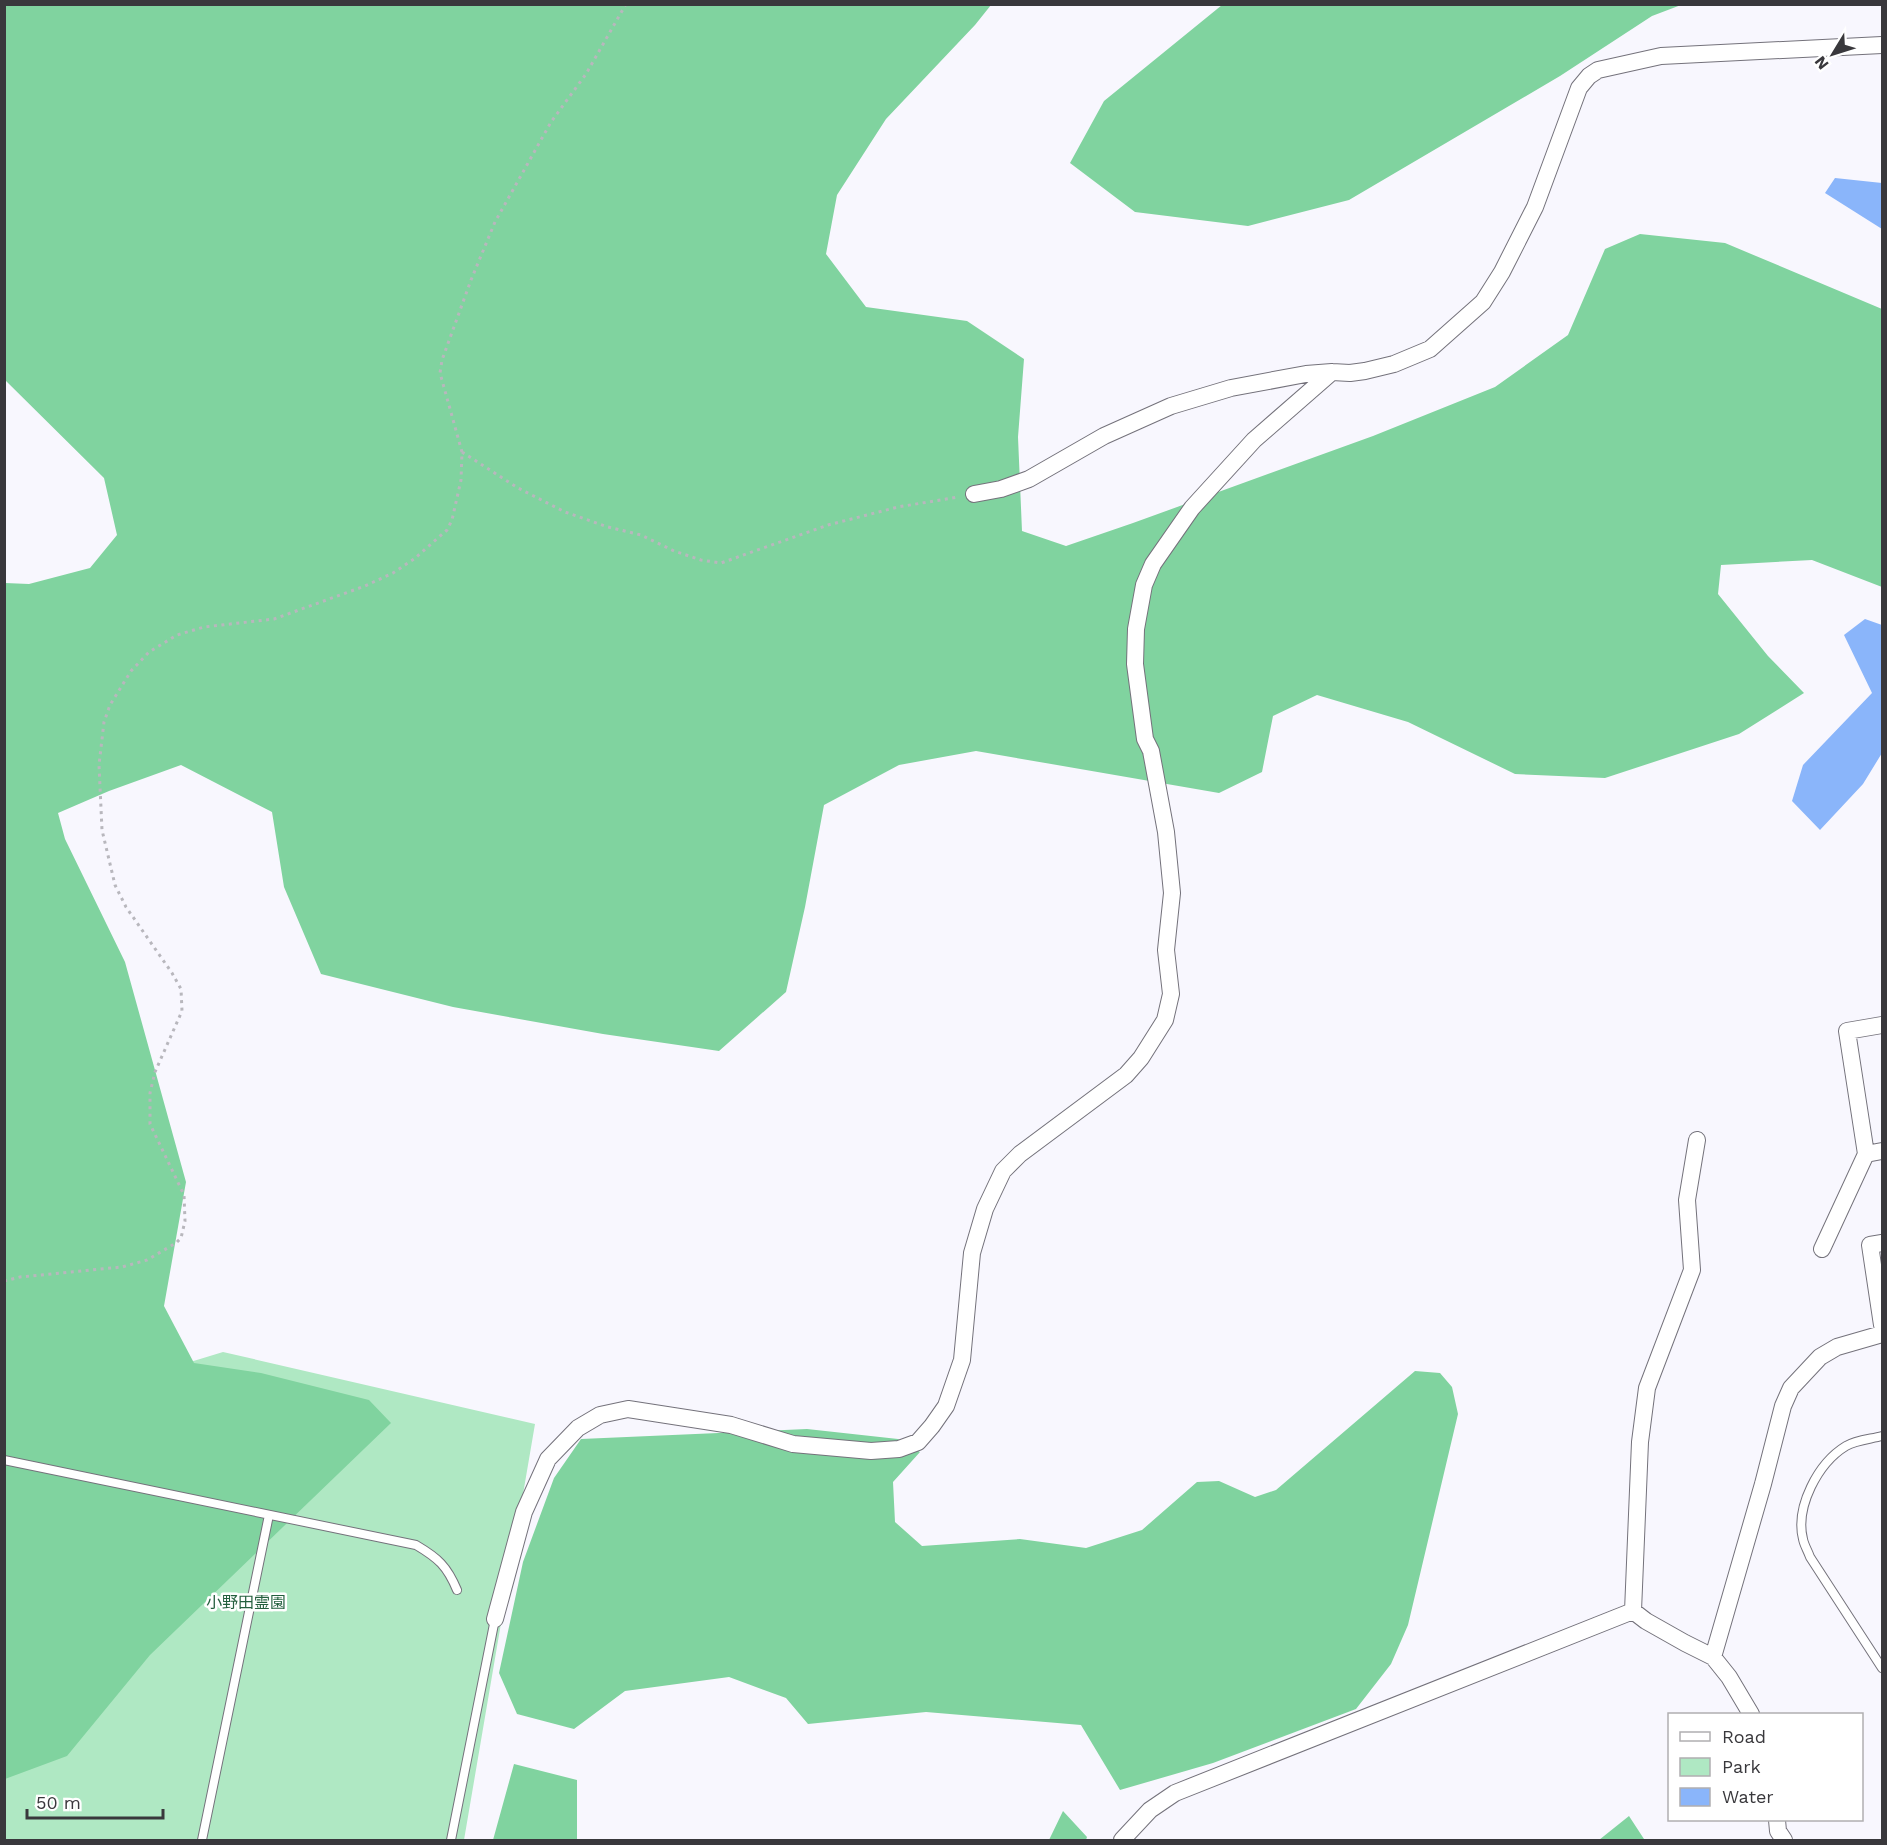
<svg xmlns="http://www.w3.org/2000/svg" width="1887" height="1845" font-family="'Work Sans','Noto Sans JP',sans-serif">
  <rect width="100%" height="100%" fill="#f8f7fe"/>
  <path fill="#afe8c3" d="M4 1333 92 1392 223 1352 535 1424 464 1840H5Z"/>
  <path fill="#80d39f" d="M5 5H991L975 25 886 119 837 195 826 254 866 307 967 321 1024 359 1018 437 1022 531 1066 546 1133 523 1373 436 1495 387 1568 335 1605 249 1640 234 1725 243 1882 309V587L1812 560 1721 565 1718 594 1768 656 1804 693 1739 734 1605 778 1515 774 1408 722 1317 695 1273 716 1262 772 1219 793 976 751 899 765 824 805 805 907 786 992 719 1051 603 1034 453 1007 321 974 284 887 272 812 181 765 109 791 58 813 65 839 125 962 186 1182 164 1306 194 1363 261 1373 369 1400 391 1423 150 1655 67 1756 5 1779V583L29 584 90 568 117 535 104 478 5 380Z
    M1222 5V4L1681 5 1652 16 1560 76 1349 200 1248 226 1135 212 1070 163 1104 101Z
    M1415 1371 1440 1373 1452 1387 1458 1414 1408 1625 1391 1664 1356 1709 1213 1763 1120 1790 1081 1725 926 1712 808 1724 786 1698 729 1677 625 1691 574 1729 517 1714 499 1673 523 1562 554 1478 581 1439 807 1429 898 1439 920 1452 893 1482 895 1522 922 1546 1020 1539 1086 1548 1142 1530 1197 1482 1219 1481 1255 1497 1276 1490Z
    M514 1764 577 1780V1840H493Z
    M1063 1811 1087 1837 1086 1840H1049Z
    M1629 1816 1644 1839 1642 1840H1599Z"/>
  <path fill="#8ab5fa" d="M1835 178 1882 183V229L1825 193Z
    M1865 619 1882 625V753L1863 784 1820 830 1792 801 1803 765 1872 693 1844 635Z"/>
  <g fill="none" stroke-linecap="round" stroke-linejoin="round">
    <g stroke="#74727b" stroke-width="10">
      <path id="lane" d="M1882 1436C1871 1439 1856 1440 1846 1446 1818 1463 1795 1507 1803 1539 1804 1545 1808 1551 1810 1557L1882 1668
        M4 1460 416 1545C438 1558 447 1566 457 1590
        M202 1840 269 1515
        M451 1840 495 1619"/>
    </g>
    <g stroke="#74727b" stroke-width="18">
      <path id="street" d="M974 494 1001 489 1029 479 1104 436 1171 406 1231 388 1306 374 1332 372 1350 373 1365 371 1394 364 1430 349 1483 302 1502 272 1535 207 1579 88 1589 76 1598 70 1661 56 1882 45
        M1866 1154 1882 1151
        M1882 1243 1870 1245 1882 1325
        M1822 1249 1866 1154 1847 1031 1882 1025
        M1633 1611 1640 1442 1647 1388 1692 1270 1687 1200 1697 1140
        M1633 1611 1646 1621 1685 1643 1713 1657 1729 1677 1751 1714
        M495 1619 524 1512 548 1459 578 1428 600 1415 628 1409 731 1425 793 1444 871 1451 899 1449 918 1442 932 1426 946 1406 962 1360 972 1253 985 1209 1003 1171 1020 1154 1126 1075 1141 1058 1165 1020 1171 994 1166 950 1172 893 1166 832 1151 751 1145 739 1135 664 1136 629 1144 585 1153 564 1192 508 1254 440 1332 372
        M1713 1657 1763 1484 1783 1406 1791 1388 1820 1357 1837 1347 1882 1334
        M1777 1820 1778 1831 1784 1840
        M1122 1840 1150 1810 1175 1793 1633 1611"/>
    </g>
    <path stroke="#b8b7bd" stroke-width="3" stroke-dasharray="3 4.5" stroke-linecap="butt" d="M462 452 518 488 565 512 608 527 641 535 674 551 701 560 721 563 828 525 898 507 958 497
      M4 1281 20 1277 122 1267 147 1260 176 1243 181 1238 185 1221 184 1195 150 1124V1093L155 1072 182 1011 181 989 172 973 126 907 115 885 102 830 99 765 104 722 110 705 131 671 149 652 177 635 204 627 274 619 365 586 393 573 414 559 447 530 452 520 461 480 462 452 440 373 442 360 471 280 495 222 551 122 586 74 626 4"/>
    <use href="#lane" stroke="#fff" stroke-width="8"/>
    <use href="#street" stroke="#fff" stroke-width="16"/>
  </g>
  <g text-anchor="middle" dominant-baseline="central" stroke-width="5" stroke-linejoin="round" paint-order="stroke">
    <g font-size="16" fill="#245f3e" stroke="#fff">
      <text x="246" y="1602">小野田霊園</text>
    </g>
  </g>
  <rect width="1887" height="1845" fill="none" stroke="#39383c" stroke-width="12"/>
  <rect x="1668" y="1713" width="195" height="108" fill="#ffffff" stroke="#b0afb1" stroke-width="1.5"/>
  <rect x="1680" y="1732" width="30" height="9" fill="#ffffff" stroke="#b0afb1" stroke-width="1.5"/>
  <text x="1722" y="1743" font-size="18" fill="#39383c">Road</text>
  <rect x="1680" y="1758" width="30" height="18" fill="#afe8c3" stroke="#b0afb1" stroke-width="1.5"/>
  <text x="1722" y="1773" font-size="18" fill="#39383c">Park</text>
  <rect x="1680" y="1788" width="30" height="18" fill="#8ab5fa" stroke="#b0afb1" stroke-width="1.5"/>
  <text x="1722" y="1803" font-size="18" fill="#39383c">Water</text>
  <g transform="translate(1833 54) rotate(232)" stroke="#ffffff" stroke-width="4.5" paint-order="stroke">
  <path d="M0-4.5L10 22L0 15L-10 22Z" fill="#39383c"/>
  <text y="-9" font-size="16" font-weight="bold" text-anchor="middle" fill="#39383c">N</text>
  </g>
  <path d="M27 1809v9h136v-9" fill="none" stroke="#39383c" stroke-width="3"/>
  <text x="36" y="1809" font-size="18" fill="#39383c" stroke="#ffffff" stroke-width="4.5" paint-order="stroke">50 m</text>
</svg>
